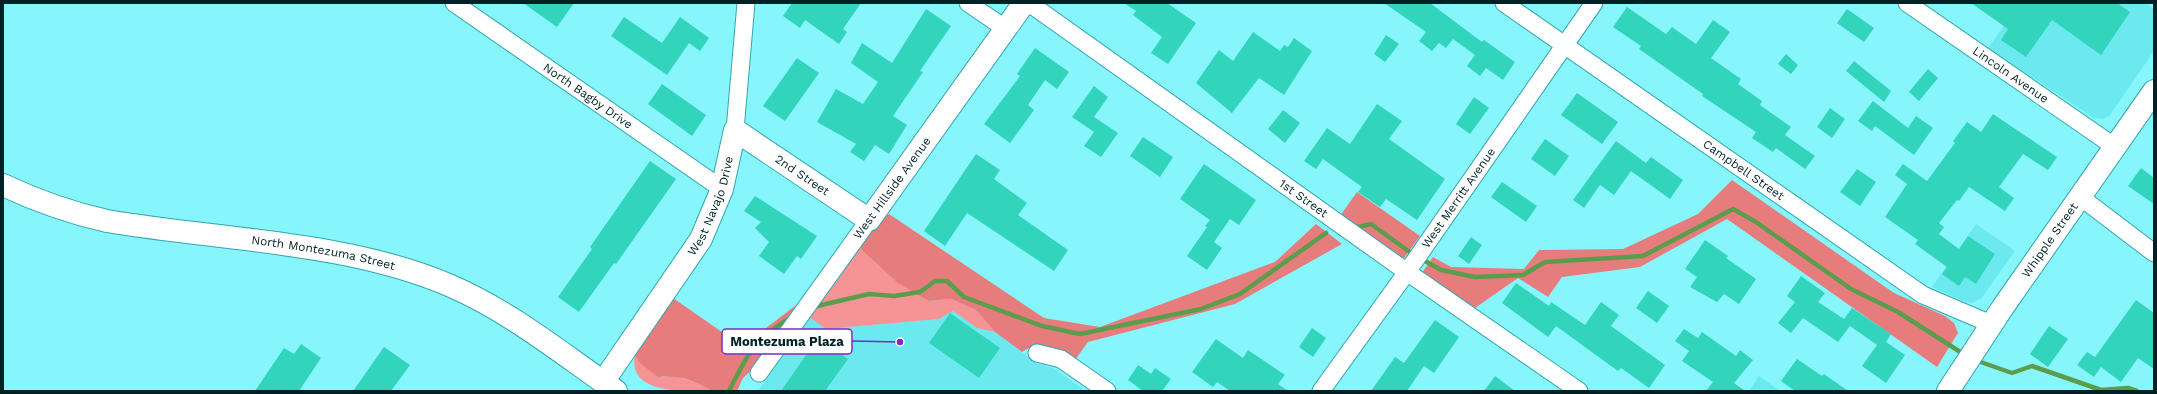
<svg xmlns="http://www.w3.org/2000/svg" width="2157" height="394" font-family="'Work Sans',sans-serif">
  <rect width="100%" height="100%" fill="#87f6fc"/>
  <path fill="#6ce8ef" d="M2020 3H2146L2154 9V51L2110 115 2104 119 2094 118 1988 48Z
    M1976 224 2015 251 1981 299 1972 303 1963 301 1932 287Z
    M953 311 977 328 995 332 1036 363 1053 368 1086 391H758L809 317 826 329 939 319Z
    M1759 376 1780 391H1749Z"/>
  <path fill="#f69394" d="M861 239 929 301 951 299 976 310 995 332 977 328 953 311 939 319 826 329 809 317Z
    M635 354 658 377 674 376 700 383 712 391C680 391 627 394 635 354Z"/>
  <path fill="#e77c7d" d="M1732 180 1894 293 1945 316 1954 323 1958 333 1937 367 1727 219 1640 267 1562 277 1548 297 1518 278 1475 308 1421 274 1433 257 1451 267 1524 269 1539 250 1623 249 1698 214Z
    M1357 192 1420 236 1402 261 1340 216Z
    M889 214 1044 318 1100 327 1275 262 1316 224 1342 244 1235 304 1088 342 1075 360C1058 353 1038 339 1022 352L995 332 976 310 951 299 929 301 898 283 862 250 861 239 872 225Z
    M673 298 742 346 803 300 754 368 743 378 737 391C731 391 717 394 712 391 694 380 680 375 658 377L640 363 635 354Z"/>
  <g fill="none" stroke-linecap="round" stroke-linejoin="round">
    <path stroke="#5b9d4d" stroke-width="4.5" d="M1358 227 1371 224 1411 253 1441 270 1475 277 1523 275 1545 262 1643 256 1733 209 1756 222 1851 289 1898 312 1965 355
      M813 307 869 294 894 296 920 292 935 281H947L964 297 1042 326 1080 334 1201 309 1240 294 1326 233
      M1975 360 2012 373 2032 366 2101 390 2128 388 2137 391
      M729 391C748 353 754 339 792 317"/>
  </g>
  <path fill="#32d4bc" d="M523 3H574L557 27Z
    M792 3H861L843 29 847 32 839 44 805 20 800 28 783 16Z
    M1124 3H1167L1196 23 1168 64 1151 53 1162 37 1133 15 1136 11Z
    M1384 3H1430L1482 42 1484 40 1515 62 1503 80 1486 68 1480 76 1467 66 1475 55 1453 39 1446 48 1439 43 1432 51 1419 41 1426 32Z
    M1971 3H2117L2130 12 2101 55 2052 20 2026 57 2001 40 2008 29Z
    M1627 7 1666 34 1672 27 1696 44 1713 20 1730 32 1711 58 1741 79 1738 84 1762 101 1760 105 1791 127 1785 135 1815 156 1805 169 1776 148 1773 152 1752 138 1756 132 1702 96 1703 94 1639 49 1641 46 1613 27Z
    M926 9 951 26 920 71 923 72 893 116 907 125 889 154 875 145 864 161 850 152 856 144 817 122 836 89 863 104 878 82 851 63 862 43 892 63Z
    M1847 9 1874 28 1864 42 1837 23Z
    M624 17 662 43 680 17 709 38 700 51 689 43 667 75 611 36Z
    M1253 32 1280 51 1284 45 1288 47 1294 38 1312 51 1284 95 1259 78 1232 113 1196 83 1219 50 1233 61Z
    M1386 35 1399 44 1385 62 1374 54Z
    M1035 48 1069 72 1057 89 1045 80 1028 105 1034 110 1010 143 984 124 1020 76 1017 74Z
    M1786 54 1798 65 1791 74 1778 64Z
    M797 58 819 73 785 121 763 106Z
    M1854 61 1891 91 1884 102 1846 71Z
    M1928 69 1938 78 1919 101 1909 92Z
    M662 84 706 115 692 136 648 104Z
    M1094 86 1108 97 1094 117 1118 133 1101 157 1084 146 1094 132 1072 117Z
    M1577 93 1618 122 1602 144 1561 115Z
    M1474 97 1489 108 1470 134 1456 124Z
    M1873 101 1908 128 1916 116 1933 128 1914 155 1875 126 1872 131 1858 121Z
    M1377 104 1402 121 1389 139 1445 179 1417 220 1386 199 1380 207 1358 192 1362 187 1323 159 1316 169 1304 161 1327 128 1350 144Z
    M1830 108 1845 119 1832 138 1817 127Z
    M1283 110 1300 123 1285 143 1268 129Z
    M1993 114 2057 157 2048 170 2023 154 1999 187 2014 198 2005 211 1969 187 1959 201 1957 200 1939 223 1944 227 1939 234 1959 249 1968 236 1995 254 1976 284 1965 277 1959 286 1942 274 1947 267 1915 244 1918 240 1885 217 1907 184 1895 175 1903 164 1927 181 1955 143 1953 141 1967 122 1981 132Z
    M1143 137 1173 157 1160 177 1130 156Z
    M1545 139 1569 156 1555 176 1531 159Z
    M1616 141 1646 163 1651 157 1683 180 1670 199 1631 171 1614 195 1600 185 1584 208 1573 200Z
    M976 154 1000 170 994 179 1027 203 1018 215 1068 250 1054 271 967 213 945 246 924 231Z
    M650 161 676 179 616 264 614 263 579 312 558 297 592 249 590 247Z
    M1204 164 1256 200 1239 225 1230 219 1214 242 1222 248 1207 270 1187 256 1207 227 1205 226 1210 220 1180 199Z
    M2141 168 2154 178V204L2128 186Z
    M1857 169 1876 182 1860 206 1840 192Z
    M1502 182 1537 206 1526 222 1491 197Z
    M755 196 817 236 801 259 797 256 784 274 759 256 769 242 755 228 761 222 744 211Z
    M1471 237 1482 245 1469 264 1458 256Z
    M1705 240 1728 256 1726 258 1756 279 1739 304 1724 294 1717 302 1690 287 1697 277 1685 269Z
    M1801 276 1825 293 1818 302 1844 319 1852 308 1891 334 1886 342 1905 355 1886 383 1862 366 1877 345 1850 326 1838 342 1803 318 1791 333 1778 323 1795 302 1787 296Z
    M1516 283 1549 306 1551 302 1585 325 1601 302 1619 315 1611 326 1665 365 1649 388 1621 368 1618 371 1556 326 1548 337 1502 303Z
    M1648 291 1669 306 1657 323 1636 308Z
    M2136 300 2154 313V369L2138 358 2121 382 2101 367 2094 377 2077 365 2087 352 2095 357Z
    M950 313 1000 348 979 378 929 343Z
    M1435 320 1459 337 1434 373 1424 366 1407 391H1371L1395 357 1404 363Z
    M2049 326 2068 339 2048 367 2030 354Z
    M1312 328 1326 338 1313 357 1299 347Z
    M1684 329 1698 338 1702 332 1736 356 1740 350 1753 360 1734 383 1745 391H1706L1713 382 1682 361 1689 351 1675 341Z
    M818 338 848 359 825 391H781Z
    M1216 339 1243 358 1248 350 1285 375 1278 384 1288 391H1230L1217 382 1213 387 1192 372Z
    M301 344 321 358 299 391H255L284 348 294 354Z
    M384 347 410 365 391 391H353Z
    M1797 359 1822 376 1824 374 1848 391H1795L1781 381Z
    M1138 365 1151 374 1155 368 1171 379 1162 391H1143L1128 380Z
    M1495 376 1515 391H1484Z"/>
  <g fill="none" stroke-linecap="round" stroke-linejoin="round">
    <g stroke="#2fa7ad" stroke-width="19">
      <g id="street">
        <path id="s1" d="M454 3 722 189"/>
        <path d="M968 3 1006 29"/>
        <path id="s2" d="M1029 3 1407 272 1579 391"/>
        <path id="s3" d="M1504 3 1923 295 1991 324"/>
        <path id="s4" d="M1907 3 2115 147"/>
        <path d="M735 130 746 3"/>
        <path d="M2079 196 2154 253"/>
        <path d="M1037 353 1061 359 1107 391"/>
        <path d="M759 373 869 220"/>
        <path id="s5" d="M1321 391 1407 272 1594 3"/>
      </g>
    </g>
    <g stroke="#2fa7ad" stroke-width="24">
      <g id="secondary">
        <path id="s6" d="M603 382 701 239 722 189 735 130 869 220 1024 3"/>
      </g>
    </g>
    <g stroke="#2fa7ad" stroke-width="24">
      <g id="primary">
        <path id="s7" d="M3 185C37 201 71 213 107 221 218 240 347 241 451 286 511 312 562 354 616 391"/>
        <path id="s8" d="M1948 391 2003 307 2154 91"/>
      </g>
    </g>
    <use href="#street" stroke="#fff" stroke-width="17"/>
    <use href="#secondary" stroke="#fff" stroke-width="22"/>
    <use href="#primary" stroke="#fff" stroke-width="22"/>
  </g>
  <g text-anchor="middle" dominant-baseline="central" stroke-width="3.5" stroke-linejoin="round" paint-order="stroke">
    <g font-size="12" fill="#002123" stroke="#fff">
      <text stroke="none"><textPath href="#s4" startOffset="126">Lincoln Avenue</textPath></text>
      <text stroke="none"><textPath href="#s1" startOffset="163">North Bagby Drive</textPath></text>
      <text stroke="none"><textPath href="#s3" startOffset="292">Campbell Street</textPath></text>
      <text stroke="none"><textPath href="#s6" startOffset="369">2nd Street</textPath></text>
      <text transform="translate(892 188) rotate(-54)">West Hillside Avenue</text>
      <text stroke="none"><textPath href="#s2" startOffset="337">1st Street</textPath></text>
      <text stroke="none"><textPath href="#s5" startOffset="237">West Merritt Avenue</textPath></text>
      <text stroke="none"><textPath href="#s6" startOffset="208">West Navajo Drive</textPath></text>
      <text stroke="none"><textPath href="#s8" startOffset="182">Whipple Street</textPath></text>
      <text stroke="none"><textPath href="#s7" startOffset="329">North Montezuma Street</textPath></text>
    </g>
  </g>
  <path fill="none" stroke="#7b2cbf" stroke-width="1.5" d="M900 342L852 341"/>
  <circle fill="#7b2cbf" stroke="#fff" stroke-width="1.5" cx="900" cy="342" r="4"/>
  <rect fill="#fff" stroke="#7b2cbf" stroke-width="1.5" x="722" y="329" width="130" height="25" rx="4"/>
  <g font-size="13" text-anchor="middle" font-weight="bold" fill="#002123">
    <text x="787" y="346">Montezuma Plaza</text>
  </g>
  <rect width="2157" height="394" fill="none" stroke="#002123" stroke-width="8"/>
</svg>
